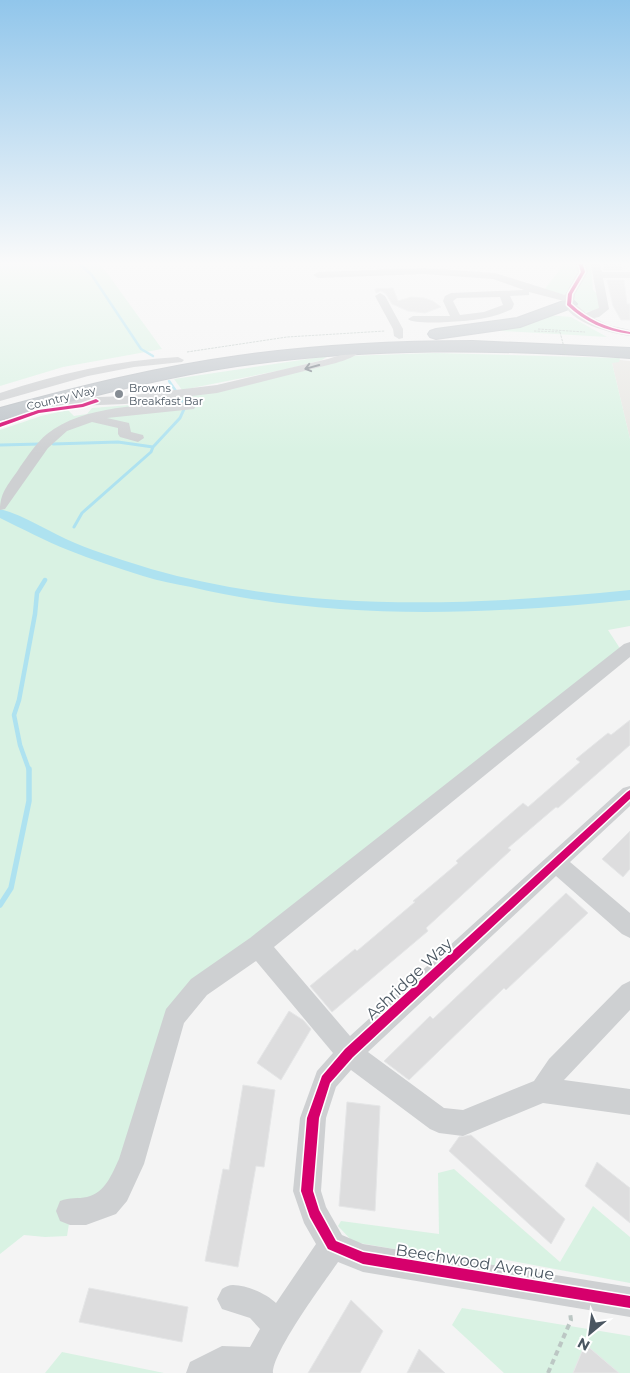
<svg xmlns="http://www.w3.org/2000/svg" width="630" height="1373" font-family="Montserrat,sans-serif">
  <rect width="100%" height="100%" fill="#f4f4f4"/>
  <path fill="#e8e7e3" d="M611 359 630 361V439L612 363Z"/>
  <path fill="#d9f2e3" d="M0 262H99L162 349 63 367 0 386Z
    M559 262H593L595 268H591L593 290 603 299 604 309 584 312 574 303V297L544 290 562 267Z
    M547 315 571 317 607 337 486 330Z
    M435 353 620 358 619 362 612 363 630 439V626L608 630 623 653 174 1017 117 1191 71 1211 67 1236 45 1237 24 1235 0 1254V430L41 416 68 410 74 416 87 414 92 408 181 401 178 394 347 356Z
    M328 356 322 360 287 369 182 390 174 379Z
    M454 1169 560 1262 593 1206 630 1237V1283L496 1258 495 1266 353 1242 338 1226 341 1221 439 1234 438 1173Z
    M462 1308 630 1336V1373H618L585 1344 573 1373H504L452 1325Z
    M62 1352 164 1373H45Z"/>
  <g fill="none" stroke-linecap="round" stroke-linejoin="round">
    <path stroke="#aee2f0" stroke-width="2.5" d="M77 262 91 274 141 349 153 356
      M169 381 178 394"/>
    <path stroke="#aee2f0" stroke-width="3" d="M53 444 118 442 153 447
      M0 445 40 444
      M74 527 82 513 151 452 153 447 180 418 185 407 177 393"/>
    <path stroke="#aee2f0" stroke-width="4.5" d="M29 770 20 745 14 715 19 700 35 614 37 593 45 580"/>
    <path stroke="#aee2f0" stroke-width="5.5" d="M0 905 11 888 29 801V769"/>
    <path fill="#aee2f0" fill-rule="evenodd" d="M0 509C26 516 51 533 75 543 99 553 126 561 151 569 306 613 471 606 630 590V600C483 615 336 621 191 587 175 584 159 581 143 576 118 568 93 560 68 550 45 541 23 529 0 518Z"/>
  </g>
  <path fill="#ddddde" stroke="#e5e6e7" d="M603 262H621L622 270H604Z
    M607 280H624L627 304H630V320H621L613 306Z
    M393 288 398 301 411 297 424 298 433 301 441 307 425 313 408 311 392 304 386 294 381 291 376 293 375 289Z
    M630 720V745L558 808 556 807 508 848 511 850 426 928 428 931 332 1012 310 986 355 949 357 951 415 902 413 901 458 863 456 861 523 803 528 807 580 762 576 759 608 733 611 735Z
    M630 831V869L623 877 602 859Z
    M566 893 588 913 506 990 504 988 409 1080 384 1061 430 1016 433 1019Z
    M289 1011 303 1020 311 1029 281 1080 257 1063Z
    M243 1085 275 1090 264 1167 256 1166 238 1267 205 1261 223 1169 229 1170Z
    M347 1102 380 1106 375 1211 339 1206Z
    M471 1135 565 1219 551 1244 449 1151 459 1137Z
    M597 1162 630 1188V1223L585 1186Z
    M89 1288 188 1307 182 1342 79 1322Z
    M351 1300 383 1331 360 1373H308Z
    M585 1344 619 1373H573Z
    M419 1349 445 1373H407Z"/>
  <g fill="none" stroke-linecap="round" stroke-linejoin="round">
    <g stroke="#b9bec3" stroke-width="2">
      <path id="highway" d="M569 299 574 301 577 304 574 307 520 327 436 339 430 337 428 334 430 331 436 329 517 318Z
        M473 341 630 348V358C499 349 367 347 237 366 156 378 79 400 0 420V408C78 387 157 367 238 356 316 345 394 341 473 341Z"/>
    </g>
    <path stroke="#bcc7c4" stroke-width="1" stroke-dasharray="2.5 1" stroke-linecap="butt" d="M538 329 585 332
      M534 331 560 332
      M187 352 287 337 385 331"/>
    <path stroke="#bcc7c4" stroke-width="4" stroke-dasharray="5.5 4" stroke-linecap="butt" d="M548 1373 571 1320 570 1313"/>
    <path fill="#ced0d2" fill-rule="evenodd" d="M575 262H585L588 272 575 294 574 303 586 313 599 308 591 265 593 263H599L602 272H630V278H603L609 309 599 317 594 318 608 325 630 330V336C613 334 566 322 564 301L529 292V295L510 296 514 304 512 309C503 313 495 316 485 318 473 321 415 326 408 319L413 316H450L443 301 445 296 451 293 524 290 493 279 424 274 318 278 313 275 318 272 424 268 495 273 565 295 578 272ZM500 297 503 305 484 312 460 315 453 301 457 298Z
      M380 293 385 296 403 329V338L399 339 394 336 393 329 375 296Z
      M357 346 361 347 363 349C355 357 346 360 336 363L217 393 125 404 49 407 43 403 49 399 125 396 217 385 328 359 343 354Z
      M178 357 184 360 182 362 134 367 88 376 0 401V393C58 374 117 360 178 357Z
      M190 402 196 406 194 409 107 418 129 423 131 432 143 435 144 438 138 442 120 437 118 434V428L92 422 67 431 48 448 5 509 0 510C0 491 10 483 20 467 28 456 36 443 47 434 83 405 146 405 190 402Z
      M630 642V657L274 947 350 1036 623 788 630 786V806L570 862 630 913V938L622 934 556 876 368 1052 444 1108 463 1110 534 1081 549 1059 622 985 630 981V1010L564 1080 630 1089V1115L543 1103 463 1136 439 1133 430 1129 351 1070 336 1087 326 1118 321 1191 326 1207 342 1235 363 1244 630 1287V1317L363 1272 338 1262C323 1284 273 1351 273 1373H186L190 1362 222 1346 250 1347 260 1329 250 1318 222 1309 217 1299 222 1289C225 1287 229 1285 233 1285 247 1285 267 1294 276 1303L316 1244 304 1223 293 1191 300 1118 317 1071 333 1053 256 961 207 995 184 1023 144 1164 127 1201 116 1214 86 1225H70L60 1221 56 1211 60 1201C70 1197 78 1199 87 1197 105 1193 112 1174 119 1159L166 1009 191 979 250 938 624 644Z"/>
    <use href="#highway" fill="#bec4c9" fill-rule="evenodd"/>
    <path stroke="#bcc7c4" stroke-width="1" stroke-dasharray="2.5 1" stroke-linecap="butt" d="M560 332 566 355"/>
    <g stroke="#fff" stroke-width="3">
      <path id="cycleway" d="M578 262H582L585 272 572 294 571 304C588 320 607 328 630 332V334C605 331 585 322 567 305L568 294 581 272Z
        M96 399 99 401 98 402 83 407 39 413 0 427V423L38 410 82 404Z
        M630 790V799L353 1057 330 1083 319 1118 313 1191 319 1210 336 1241 363 1252 630 1296V1308L363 1264 328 1249 310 1217 301 1191 307 1118 322 1076 345 1049 627 792Z"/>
    </g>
    <use href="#cycleway" fill="#d6006c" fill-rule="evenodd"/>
  </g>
  <defs><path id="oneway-shaft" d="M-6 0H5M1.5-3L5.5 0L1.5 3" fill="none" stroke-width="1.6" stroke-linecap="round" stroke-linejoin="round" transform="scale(1.25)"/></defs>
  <use stroke="#727b83" href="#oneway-shaft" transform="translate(312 367) rotate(165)"/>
  <linearGradient id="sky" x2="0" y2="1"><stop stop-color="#91c6eb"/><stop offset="0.58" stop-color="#fafafa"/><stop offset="1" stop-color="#fafafa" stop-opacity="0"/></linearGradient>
  <rect width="630" height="454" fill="url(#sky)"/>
  <circle fill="#868d94" stroke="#fff" stroke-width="2" cx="119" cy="394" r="5"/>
  <g text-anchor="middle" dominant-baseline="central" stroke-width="4" stroke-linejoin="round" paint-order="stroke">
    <g font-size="11" fill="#4a5661" stroke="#fff" text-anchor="start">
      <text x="129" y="388">Browns<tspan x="129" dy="13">Breakfast Bar</tspan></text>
    </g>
    <g font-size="11" fill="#4a5661" stroke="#fff">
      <text transform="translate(61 398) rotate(-14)">Country Way</text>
    </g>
    <g font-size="16" fill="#4a5661" stroke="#fff">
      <text transform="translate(409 979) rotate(-43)">Ashridge Way</text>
      <text transform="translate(475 1262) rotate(9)">Beechwood Avenue</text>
    </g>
  </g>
  <g transform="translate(590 1333) rotate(209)" stroke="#ffffff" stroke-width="4" paint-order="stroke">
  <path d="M0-4L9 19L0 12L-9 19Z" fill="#4a5661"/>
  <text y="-8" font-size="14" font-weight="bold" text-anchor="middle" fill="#4a5661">N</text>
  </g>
</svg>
